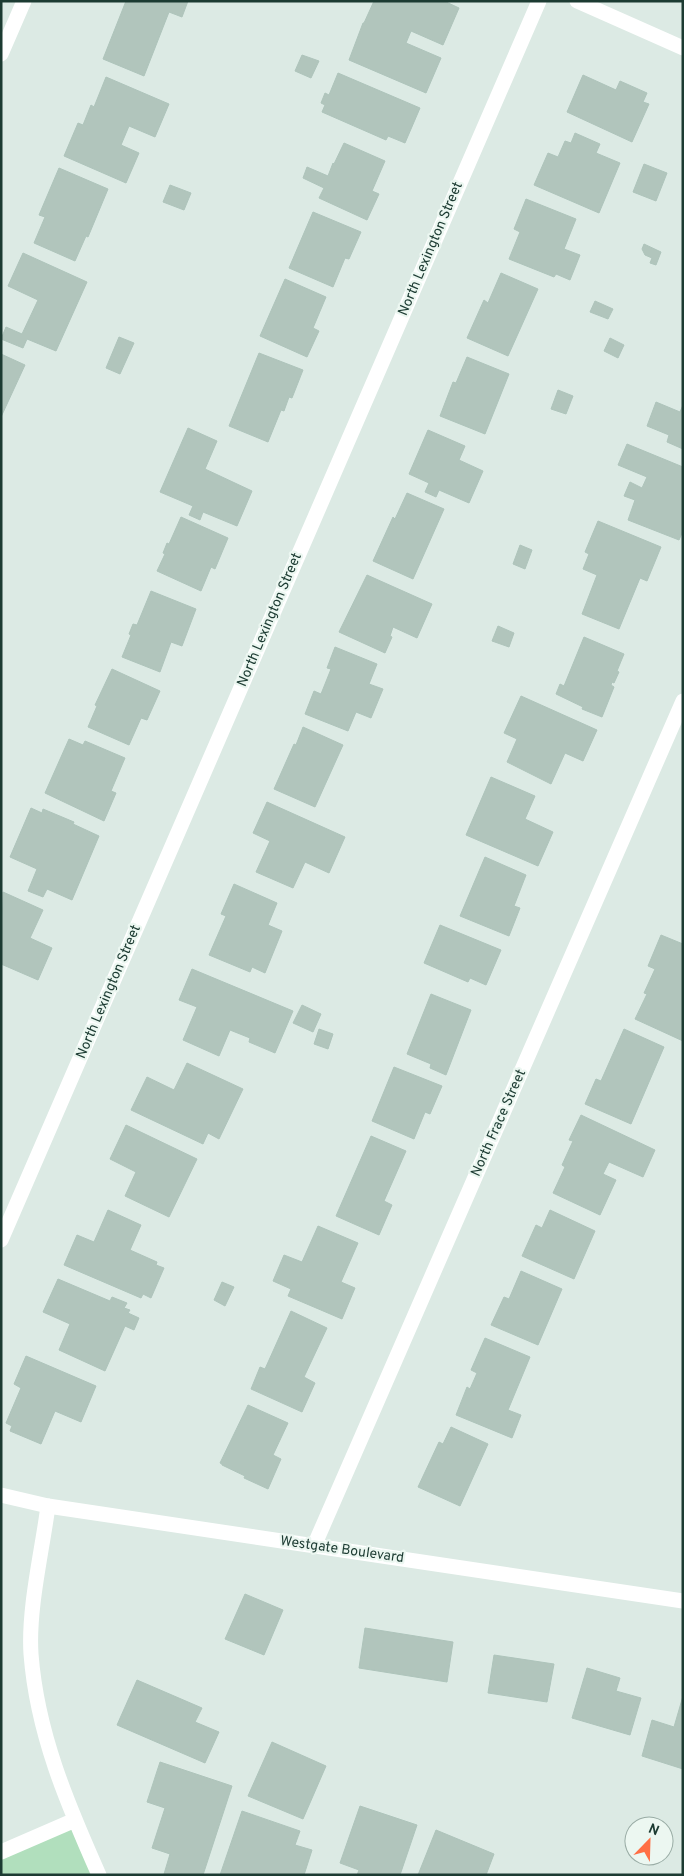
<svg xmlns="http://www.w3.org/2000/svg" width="684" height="1876" font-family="Overpass,sans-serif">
  <rect width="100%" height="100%" fill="#dceae4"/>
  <path fill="#b1dfbd" d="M75 1820 99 1875H1V1852Z"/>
  <path fill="#b1c5bc" stroke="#aec4bb" d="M126 1H188L182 17 169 12 144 76 103 59Z
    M374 1H444L459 8 443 45 411 31 406 43 441 58 426 93 349 60 363 23H364Z
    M302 55 319 61 311 78 295 71Z
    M338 73 420 108 405 143 388 136 386 140 322 112 325 105 321 103 325 93 329 95Z
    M583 75 616 90 620 81 647 93 643 102 649 104 632 142 567 112Z
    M106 77 169 104 155 137 129 126 121 145 139 153 126 183 64 156 78 123 83 125 91 105 94 107Z
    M575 133 600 144 596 153 620 163 599 213 534 185 548 153 558 157 565 141 571 143Z
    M344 143 385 161 372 191 379 194 367 220 319 198 324 188 303 178 307 167 328 176 333 163 334 164Z
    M644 164 667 173 656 201 633 192Z
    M59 168 108 189 88 237 86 236 75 261 34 243 45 217 39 215Z
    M170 185 191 193 184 210 163 202Z
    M526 199 576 219 564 249 580 255 570 280 556 274 554 277 509 259 520 232 514 229Z
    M313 212 361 232 349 259 345 258 333 287 289 268Z
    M644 244 661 252 656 265 650 263 652 258 645 255 642 249Z
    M23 253 87 282 56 351 27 339 23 348 1 339 6 327 22 334 38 300 8 286Z
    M501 273 538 289 508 356 467 338 484 300 488 303Z
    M285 279 326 297 313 328 319 331 307 357 260 336Z
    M595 301 613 309 608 319 590 312Z
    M119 337 134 343 120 374 106 368Z
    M610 338 624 345 618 358 604 351Z
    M259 353 303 370 292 398 289 397 284 411 281 410 268 442 229 426Z
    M1 354 25 365 1 417Z
    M467 357 509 374 485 434 440 416 453 382 456 383Z
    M558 390 573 396 566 414 551 409Z
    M656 402 680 412 683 405V449L667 442 669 435 647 426Z
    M188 428 217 441 205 469 252 491 237 526 203 512 200 520 189 515 193 506 160 492Z
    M428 430 465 446 459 460 483 471 469 503 439 490 436 497 425 492 429 483 409 474Z
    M627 444 683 467V531L679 540 628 520 635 500 624 496 630 482 642 488 647 477 618 465Z
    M407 493 444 509 413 579 373 561 393 517 395 519Z
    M181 517 228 538 215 569 211 567 201 591 157 571 165 554 163 553 167 543 169 544Z
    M598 521 661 547 647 581 640 578 619 629 582 614 597 575 583 569 589 554 585 552Z
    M520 545 532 550 525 569 513 564Z
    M367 575 432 604 417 638 393 627 390 636 392 637 385 653 339 632Z
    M151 591 196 609 182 646 171 642 160 672 122 657 131 635 129 634 133 624 137 625Z
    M498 626 514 633 509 647 492 641Z
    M584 637 624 654 617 671 619 672 614 683 612 682 611 685 614 687 602 717 582 709 583 707 556 694 560 684 564 686Z
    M335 647 377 664 369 684 383 689 371 718 356 712 348 731 305 714 314 691 321 694 331 669 327 668Z
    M112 669 160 691 147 720 141 718 129 745 88 727 97 706 95 705Z
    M521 696 597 730 583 761 565 753 551 784 507 762 517 739 504 733Z
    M303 727 343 745 315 807 274 789 294 744 296 745Z
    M69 739 83 745 85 741 125 758 111 791 116 793 104 821 45 793Z
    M491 777 535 796 525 819 553 832 538 866 466 835Z
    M267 802 345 837 329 873 305 862 293 888 256 872 270 841 253 833Z
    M31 808 42 813 43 809 74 822 73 824 99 836 72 900 47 889 43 897 28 891 37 869 10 857Z
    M485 857 526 875 514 906 520 908 509 936 460 916Z
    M234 884 277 903 268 925 282 931 265 973 252 967 250 972 209 955 226 916 221 914Z
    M3 892 43 910 30 938 52 948 38 980 1 964Z
    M440 925 501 950 486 985 470 978 468 982 424 963Z
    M661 935 683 944V1041L635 1019 647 994 644 993 655 969 648 966Z
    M192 969 293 1011 275 1053 249 1042 250 1038 230 1030 219 1056 183 1040 197 1007 179 1000Z
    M431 994 471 1010 446 1075 430 1068 431 1064 407 1054Z
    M302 1005 321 1014 313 1032 293 1023Z
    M319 1029 333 1034 328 1049 314 1044Z
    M624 1029 664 1047 631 1124 585 1104 596 1079 601 1081Z
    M187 1063 243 1089 219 1139 208 1133 203 1144 131 1110 147 1077 174 1090Z
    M394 1067 442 1086 430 1114 425 1112 414 1139 372 1121Z
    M581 1115 655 1150 643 1177 609 1162 603 1174 616 1180 600 1215 553 1193 565 1167 562 1165 573 1141 569 1140Z
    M126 1125 197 1159 169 1217 125 1196 136 1172 110 1159Z
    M371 1136 406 1151 384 1201 392 1205 379 1235 336 1216Z
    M108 1210 141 1225 130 1250 157 1262 156 1265 164 1268 151 1298 143 1294 141 1298 64 1265 77 1235 94 1242Z
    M550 1210 595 1231 574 1279 522 1256 536 1225 542 1228Z
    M318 1226 358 1243 341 1282 355 1288 342 1319 288 1296 291 1289 273 1281 284 1255 302 1262Z
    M521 1271 562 1289 538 1345 491 1325 504 1297 509 1299Z
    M58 1279 110 1301 112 1297 127 1303 124 1308 130 1310 128 1313 139 1318 134 1330 125 1326 105 1371 59 1350 70 1324 43 1312Z
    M222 1282 234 1287 225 1306 214 1300Z
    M291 1311 327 1328 304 1377 315 1383 302 1412 251 1389 260 1367 265 1369Z
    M485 1338 530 1357 508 1410 521 1415 512 1438 456 1415 467 1387 470 1389 477 1373 471 1370Z
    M26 1356 96 1386 81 1422 55 1411 41 1444 10 1431 12 1426 6 1423 21 1388 14 1384Z
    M248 1405 288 1423 273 1455 281 1459 268 1489 244 1478 245 1476 222 1465V1464L220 1463Z
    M451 1427 488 1444 460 1506 418 1487 439 1442 443 1444Z
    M245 1594 283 1610 264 1655 225 1639Z
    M365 1628 453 1642 447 1682 359 1668Z
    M494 1655 554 1664 547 1702 488 1693Z
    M587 1668 620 1678 616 1691 641 1698 630 1735 572 1718Z
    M137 1680 202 1708 195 1722 219 1732 205 1763 117 1725Z
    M683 1696V1769L642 1756 652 1720 674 1727Z
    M272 1742 326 1766 303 1819 248 1796Z
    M160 1762 232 1786 203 1875 164 1874 170 1854 152 1848 165 1808 147 1802Z
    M360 1806 417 1825 400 1875H357L359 1870 340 1863Z
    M242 1811 300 1831 295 1845 312 1850 304 1875H220Z
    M436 1830 494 1854 486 1875H418Z"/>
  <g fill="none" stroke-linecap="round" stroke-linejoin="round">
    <path stroke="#fff" stroke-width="15" d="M577 1 683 48
      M1 54 24 1
      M1 1240 539 1
      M48 1506C42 1552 28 1609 31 1654 37 1733 67 1803 99 1875
      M314 1546 683 701
      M1 1852 75 1820"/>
    <path stroke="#fff" stroke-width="15" d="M1 1495 48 1506 683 1601"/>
  </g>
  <g text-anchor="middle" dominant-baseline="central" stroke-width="4.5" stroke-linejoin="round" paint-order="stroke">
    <g font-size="14" fill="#1c3b32" stroke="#ecf7f1">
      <text transform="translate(431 249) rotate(-67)">North Lexington Street</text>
      <text transform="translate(270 620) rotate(-67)">North Lexington Street</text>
      <text transform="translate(109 992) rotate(-67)">North Lexington Street</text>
      <text transform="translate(499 1123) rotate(-66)">North Frace Street</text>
      <text transform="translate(342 1550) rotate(8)">Westgate Boulevard</text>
    </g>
  </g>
  <rect width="684" height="1876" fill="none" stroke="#1c3b32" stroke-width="5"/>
  <g transform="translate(649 1841) rotate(23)"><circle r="24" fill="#ecf7f1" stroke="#99aca5"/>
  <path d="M0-4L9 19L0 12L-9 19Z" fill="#ff6f45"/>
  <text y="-8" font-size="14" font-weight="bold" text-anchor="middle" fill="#1c3b32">N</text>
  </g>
</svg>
